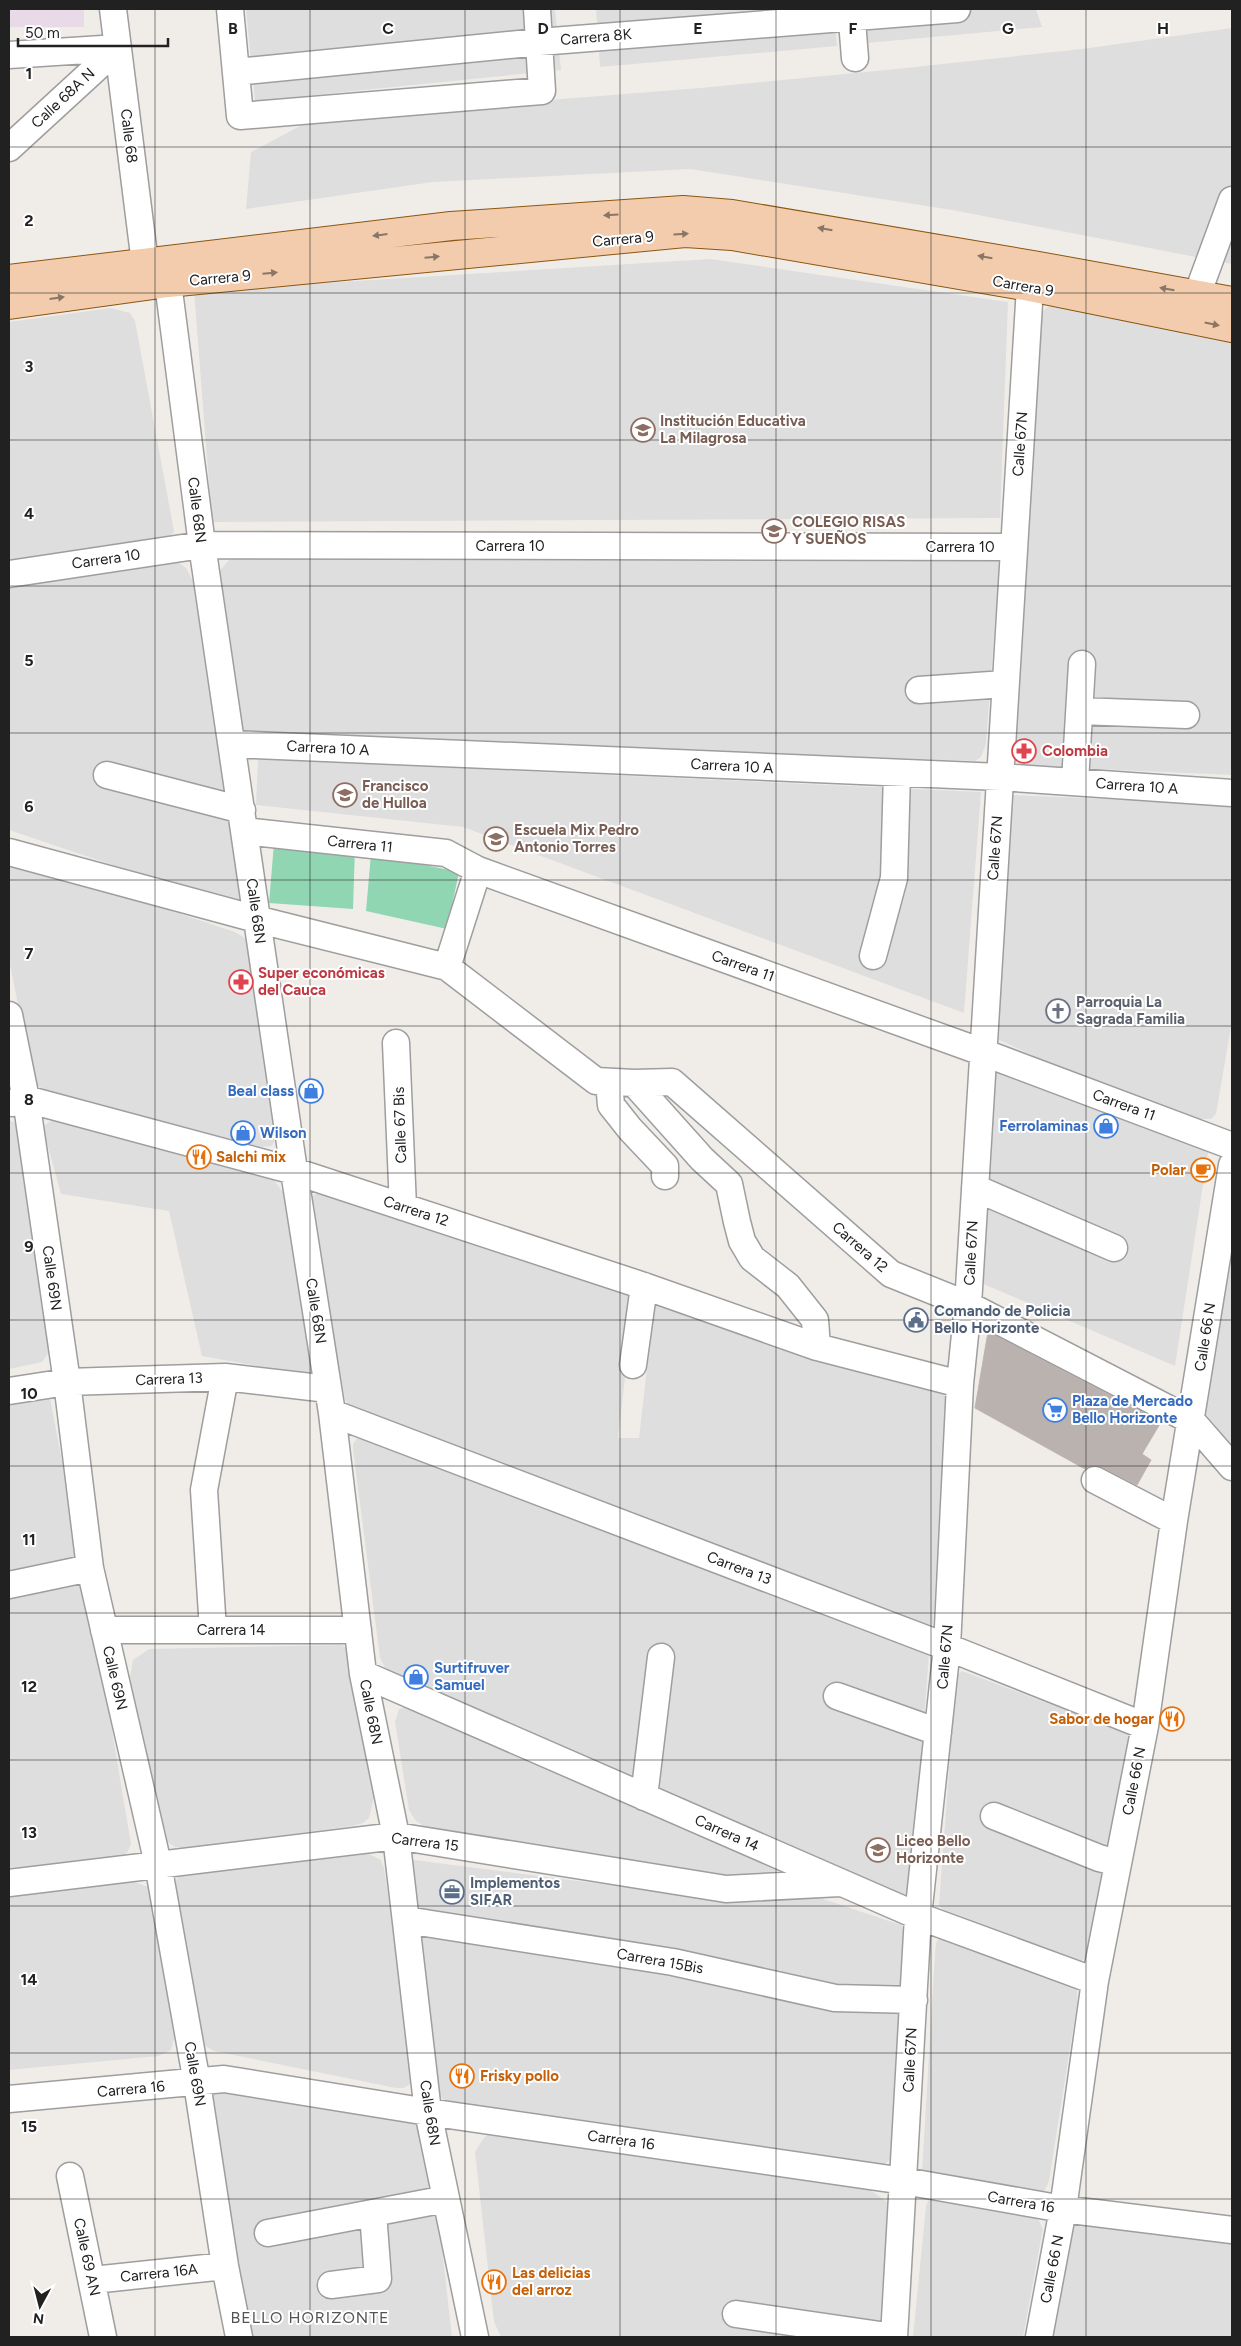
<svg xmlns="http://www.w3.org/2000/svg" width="1241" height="2346" font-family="Figtree,sans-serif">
  <rect width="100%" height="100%" fill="#f0ede9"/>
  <path fill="#dfdede" d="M246 9H555L561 70 255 101Z
    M596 9H833L837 46 600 67Z
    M854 9H1036L1042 27 856 44Z
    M1232 28V264L952 210 690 169 433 182 246 209 251 152 300 126 370 114 700 88 896 69 1082 49Z
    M711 259 1008 302 1000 518 212 522 194 291Z
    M1048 307H1054L1232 339V775L1028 766 1013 760 1035 317Z
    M111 308 130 313 135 321 174 531 170 538 9 560V322Z
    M998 556 999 567 986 744 981 757 975 761 250 734 243 732 234 724 218 573 229 560 238 558Z
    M170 562 179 563 186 568 193 581 241 896 236 903 222 902 9 830V583Z
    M258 759 981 792 964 1013 463 827 256 805Z
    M1011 795 1232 804V1021L1216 1114 1211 1119H1196L1043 1060 997 1039Z
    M9 857 235 932 245 938 251 951 277 1135 272 1146 261 1147 51 1093 38 1086 32 1074 9 960Z
    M999 1067 1209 1146 1175 1366 981 1283 995 1071Z
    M55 1119 269 1176 273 1179 286 1196 314 1368 311 1371 305 1374 295 1373 202 1356 169 1211 61 1194 43 1129 46 1124Z
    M9 1120 18 1124 50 1351 42 1362 9 1369Z
    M319 1192 635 1292 618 1438H639L655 1298 940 1389 945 1394 946 1400 933 1624 930 1628 349 1408 345 1399 309 1206 310 1198Z
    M1232 1234V1446L1206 1414 1202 1402Z
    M9 1385 49 1392 79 1553 78 1561 9 1578Z
    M362 1437 929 1654 912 1878 908 1894H900L388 1673 380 1658 353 1449V1444L357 1439Z
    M80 1583 89 1593 131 1844 127 1853 119 1858 9 1868V1596Z
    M342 1645 351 1652 353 1660 374 1797 369 1818 363 1823 353 1826 185 1848 175 1847 166 1841 160 1832 130 1677 133 1660 149 1649Z
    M962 1671 1127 1733 1129 1740 1090 1950 1087 1957 1080 1962 1065 1958 943 1910 939 1905 956 1676Z
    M405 1707 808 1878H715L427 1828 416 1821 409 1810 395 1722 399 1709Z
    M365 1852 381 1860 384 1868 414 2059 415 2078 410 2084 404 2088H396L214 2051 200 2043 172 1886 179 1876Z
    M414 1860 633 1888 823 1899 901 1925 905 1933 891 2158 878 2171 446 2102 439 2095 409 1863Z
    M135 1882 148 1887 153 1895 175 2036 171 2050 159 2056 9 2070V1893Z
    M939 1938 1073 1986 1077 1990V2004L1049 2181 1044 2192 922 2172 935 1954 936 1943Z
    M210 2089 419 2124 438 2213 452 2337H248Z
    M495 2133 860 2185 870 2190 887 2202 893 2212 881 2337H501L494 2322 475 2152 483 2139 488 2134Z
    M936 2198 1026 2210 1038 2219 1043 2230 1042 2234 1023 2337H913L926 2206 928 2201Z
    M1085 2222 1232 2243V2337H1046L1069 2226Z"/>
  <path fill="#e8dbe7" d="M9 9H84V27H9Z"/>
  <path fill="#90d6b3" d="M274 843 355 847 353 909 269 903Z
    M371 854 459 872 447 929 366 911Z"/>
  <path fill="#b9b2ae" stroke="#c0b3ac" d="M988 1332 1161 1422 1142 1454 1151 1460 1137 1485 1101 1467 1094 1465 1085 1469 975 1408Z"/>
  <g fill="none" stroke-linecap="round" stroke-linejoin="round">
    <g stroke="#9e9e9e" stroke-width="29">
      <path id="minor" d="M113 9 145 263
        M230 9 240 116 542 91 537 9
        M851 9 855 58
        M9 55 118 48
        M236 72 539 42 957 9
        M9 148 118 48
        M168 283 202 545 294 1171 332 1413 363 1674 396 1836 428 2112 475 2337
        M1197 295 1232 200
        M9 574 202 545 1014 547
        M919 690 1005 684
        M1080 711 1186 715
        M232 744 1000 777 1232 793
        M107 775 242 810
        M1075 782 1082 664
        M244 831 446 853 478 870 982 1052 1232 1146
        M9 852 256 919 447 967 596 1081 634 1083 672 1082 891 1274 968 1305 1192 1421 1232 1467
        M873 956 894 878 897 773
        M447 967 478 870
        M9 1015 26 1099 67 1382 90 1568 158 1864 197 2083 225 2266 239 2337
        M396 1043 403 1207
        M609 1082 611 1105 630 1129 665 1166V1176
        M634 1083 702 1159 729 1184 737 1222 742 1241 752 1258 788 1286 815 1320 817 1347
        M12 1103 26 1099 294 1171 644 1286 817 1347 960 1384
        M975 1188 1114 1248
        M633 1365 644 1286
        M9 1391 67 1382 225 1377 328 1389
        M332 1413 947 1647 1145 1726
        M1095 1480 1174 1521
        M9 1585 90 1568
        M104 1630H358
        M213 1630 204 1490 225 1377
        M363 1674 918 1916 1095 1981
        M837 1696 938 1732
        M644 1797 661 1657
        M994 1816 1099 1858 1118 1863
        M9 1883 396 1836 726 1889 840 1883
        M406 1920 673 1962 835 1998 914 2000
        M9 2099 224 2079 428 2112 904 2181 1063 2209 1232 2230
        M70 2176 103 2337
        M268 2233 446 2199
        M93 2280 225 2266
        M331 2285 378 2279 373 2213
        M736 2314 894 2337
        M894 2337 918 1916 947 1647 960 1384 968 1305 1030 287
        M1039 2337 1063 2209 1095 1981 1145 1726 1174 1521 1232 1165"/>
    </g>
    <g stroke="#8c5611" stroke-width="30">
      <path id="major" d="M9 279 451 226 683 210 732 214 1033 265 1232 301
        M9 305 168 283 685 233 732 236 1030 287 1232 328"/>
    </g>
    <use href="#minor" stroke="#fff" stroke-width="26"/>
    <use href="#major" stroke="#f2ccac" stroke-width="28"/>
  </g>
  <defs><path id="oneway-solid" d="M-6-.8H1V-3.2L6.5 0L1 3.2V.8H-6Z" transform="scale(1.25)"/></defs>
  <g fill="#8a7666">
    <use href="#oneway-solid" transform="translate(611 215) rotate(176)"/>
    <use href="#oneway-solid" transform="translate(825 229) rotate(-170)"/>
    <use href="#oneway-solid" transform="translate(681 234) rotate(-3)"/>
    <use href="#oneway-solid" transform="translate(380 235) rotate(173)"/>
    <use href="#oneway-solid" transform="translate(432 257) rotate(-5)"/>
    <use href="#oneway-solid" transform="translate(985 257) rotate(-170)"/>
    <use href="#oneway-solid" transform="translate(270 273) rotate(-5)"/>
    <use href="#oneway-solid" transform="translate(1167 289) rotate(-170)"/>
    <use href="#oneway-solid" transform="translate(57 298) rotate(-8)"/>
    <use href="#oneway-solid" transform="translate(1212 324) rotate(12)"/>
  </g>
  <path fill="none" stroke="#212121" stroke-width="1" stroke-opacity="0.55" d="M155 9V2337M310 9V2337M465 9V2337M620 9V2337M776 9V2337M931 9V2337M1086 9V2337M9 147H1232M9 293H1232M9 440H1232M9 586H1232M9 733H1232M9 880H1232M9 1026H1232M9 1173H1232M9 1320H1232M9 1466H1232M9 1613H1232M9 1760H1232M9 1906H1232M9 2053H1232M9 2199H1232"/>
  <defs>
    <g id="school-ring" transform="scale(1.25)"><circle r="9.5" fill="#fff" stroke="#8d6e63" stroke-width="1.5"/><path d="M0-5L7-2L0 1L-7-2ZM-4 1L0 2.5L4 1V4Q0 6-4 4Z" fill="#8d6e63"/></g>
    <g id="pharmacy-ring" transform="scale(1.25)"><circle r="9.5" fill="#fff" stroke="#e0444e" stroke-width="1.5"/><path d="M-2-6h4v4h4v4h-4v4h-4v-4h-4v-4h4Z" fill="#e0444e"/></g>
    <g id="church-ring" transform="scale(1.25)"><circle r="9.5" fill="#fff" stroke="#6b7280" stroke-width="1.5"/><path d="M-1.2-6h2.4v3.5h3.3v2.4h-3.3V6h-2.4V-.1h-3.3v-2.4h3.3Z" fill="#6b7280"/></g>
    <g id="shop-ring" transform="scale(1.25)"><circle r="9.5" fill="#fff" stroke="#3f7fe0" stroke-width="1.5"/><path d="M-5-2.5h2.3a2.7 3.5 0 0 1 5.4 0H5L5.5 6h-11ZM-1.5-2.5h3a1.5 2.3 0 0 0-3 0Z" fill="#3f7fe0"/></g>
    <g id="restaurant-ring" transform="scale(1.25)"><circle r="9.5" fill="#fff" stroke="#e8710a" stroke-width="1.5"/><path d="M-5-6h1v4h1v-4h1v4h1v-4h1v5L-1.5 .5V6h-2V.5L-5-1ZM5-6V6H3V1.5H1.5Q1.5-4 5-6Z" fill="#e8710a"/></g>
    <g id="cafe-ring" transform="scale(1.25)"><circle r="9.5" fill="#fff" stroke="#e8710a" stroke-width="1.5"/><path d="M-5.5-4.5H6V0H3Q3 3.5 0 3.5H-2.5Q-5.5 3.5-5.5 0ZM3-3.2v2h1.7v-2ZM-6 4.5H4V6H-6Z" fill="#e8710a"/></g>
    <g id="civic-ring" transform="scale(1.25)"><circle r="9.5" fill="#fff" stroke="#5c6f8a" stroke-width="1.5"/><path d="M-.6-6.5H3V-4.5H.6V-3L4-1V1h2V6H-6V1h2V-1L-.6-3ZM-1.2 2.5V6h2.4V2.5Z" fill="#5c6f8a"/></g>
    <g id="supermarket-ring" transform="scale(1.25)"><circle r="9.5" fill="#fff" stroke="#3f7fe0" stroke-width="1.5"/><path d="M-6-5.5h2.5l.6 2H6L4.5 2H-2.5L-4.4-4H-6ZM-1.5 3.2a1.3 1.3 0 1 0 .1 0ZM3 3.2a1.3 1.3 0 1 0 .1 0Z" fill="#3f7fe0"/></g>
    <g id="office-ring" transform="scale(1.25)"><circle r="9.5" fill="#fff" stroke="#5c6f8a" stroke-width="1.5"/><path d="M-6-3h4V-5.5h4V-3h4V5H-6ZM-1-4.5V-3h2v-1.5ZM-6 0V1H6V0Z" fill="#5c6f8a"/></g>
  </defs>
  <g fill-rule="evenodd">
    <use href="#school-ring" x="643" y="430"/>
    <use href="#school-ring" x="774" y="531"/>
    <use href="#pharmacy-ring" x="1024" y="751"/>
    <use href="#school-ring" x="345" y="795"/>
    <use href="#school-ring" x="496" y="839"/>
    <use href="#pharmacy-ring" x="241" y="982"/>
    <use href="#church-ring" x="1058" y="1011"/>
    <use href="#shop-ring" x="311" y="1091"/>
    <use href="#shop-ring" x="1106" y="1126"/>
    <use href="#shop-ring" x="243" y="1133"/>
    <use href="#restaurant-ring" x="199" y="1157"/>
    <use href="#cafe-ring" x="1203" y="1170"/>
    <use href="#civic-ring" x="916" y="1320"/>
    <use href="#supermarket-ring" x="1055" y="1410"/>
    <use href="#shop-ring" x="416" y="1677"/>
    <use href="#restaurant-ring" x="1172" y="1719"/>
    <use href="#school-ring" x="878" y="1850"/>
    <use href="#office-ring" x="452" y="1892"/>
    <use href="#restaurant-ring" x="462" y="2076"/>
    <use href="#restaurant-ring" x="494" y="2282"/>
  </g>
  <g text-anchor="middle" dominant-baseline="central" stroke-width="4" stroke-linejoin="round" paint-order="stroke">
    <g font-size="15" fill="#212121" stroke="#fff">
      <text transform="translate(596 37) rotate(-5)">Carrera 8K</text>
      <text transform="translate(63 98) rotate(-43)">Calle 68A N</text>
      <text transform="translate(129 136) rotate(83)">Calle 68</text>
      <text transform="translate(623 239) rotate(-5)">Carrera 9</text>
      <text transform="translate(220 278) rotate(-5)">Carrera 9</text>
      <text transform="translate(1023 286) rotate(10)">Carrera 9</text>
      <text transform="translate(1020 444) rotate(-86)">Calle 67N</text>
      <text transform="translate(197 510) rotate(83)">Calle 68N</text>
      <text x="510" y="546">Carrera 10</text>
      <text x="960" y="547">Carrera 10</text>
      <text transform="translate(106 559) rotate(-8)">Carrera 10</text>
      <text transform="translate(328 748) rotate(3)">Carrera 10 A</text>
      <text transform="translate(732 766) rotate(3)">Carrera 10 A</text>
      <text transform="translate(1137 786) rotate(4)">Carrera 10 A</text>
      <text transform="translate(360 844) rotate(6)">Carrera 11</text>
      <text transform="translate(995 848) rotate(-86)">Calle 67N</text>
      <text transform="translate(256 911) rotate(82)">Calle 68N</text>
      <text transform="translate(743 966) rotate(20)">Carrera 11</text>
      <text transform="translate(1124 1105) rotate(20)">Carrera 11</text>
      <text transform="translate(400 1125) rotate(-92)">Calle 67 Bis</text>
      <text transform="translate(416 1211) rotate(18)">Carrera 12</text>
      <text transform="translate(860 1247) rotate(41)">Carrera 12</text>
      <text transform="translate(971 1253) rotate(-87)">Calle 67N</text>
      <text transform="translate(52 1278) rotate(82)">Calle 69N</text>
      <text transform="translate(316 1311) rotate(81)">Calle 68N</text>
      <text transform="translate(1205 1337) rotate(-81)">Calle 66 N</text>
      <text transform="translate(169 1379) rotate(-2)">Carrera 13</text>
      <text transform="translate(739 1568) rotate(21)">Carrera 13</text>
      <text x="231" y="1630">Carrera 14</text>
      <text transform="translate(945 1657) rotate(-85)">Calle 67N</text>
      <text transform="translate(115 1678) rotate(77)">Calle 69N</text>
      <text transform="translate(371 1712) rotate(79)">Calle 68N</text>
      <text transform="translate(1134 1781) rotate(-79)">Calle 66 N</text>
      <text transform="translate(727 1833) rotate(24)">Carrera 14</text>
      <text transform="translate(425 1842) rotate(7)">Carrera 15</text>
      <text transform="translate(660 1961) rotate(10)">Carrera 15Bis</text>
      <text transform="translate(910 2060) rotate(-87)">Calle 67N</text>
      <text transform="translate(195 2074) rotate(80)">Calle 69N</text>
      <text transform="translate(131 2089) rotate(-5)">Carrera 16</text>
      <text transform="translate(430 2113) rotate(81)">Calle 68N</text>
      <text transform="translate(621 2140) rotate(8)">Carrera 16</text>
      <text transform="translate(1021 2202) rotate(10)">Carrera 16</text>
      <text transform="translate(87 2257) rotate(78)">Calle 69 AN</text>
      <text transform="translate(1052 2269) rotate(-79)">Calle 66 N</text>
      <text transform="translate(159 2273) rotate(-6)">Carrera 16A</text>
    </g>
    <g font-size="15" font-weight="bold" fill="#785e54" stroke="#fff" text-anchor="start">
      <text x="660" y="421">Institución Educativa<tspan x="660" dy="17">La Milagrosa</tspan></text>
      <text x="792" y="522">COLEGIO RISAS<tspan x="792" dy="17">Y SUEÑOS</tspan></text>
      <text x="362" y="786">Francisco<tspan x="362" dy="17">de Hulloa</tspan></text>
      <text x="514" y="830">Escuela Mix Pedro<tspan x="514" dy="17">Antonio Torres</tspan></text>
      <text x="896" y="1841">Liceo Bello<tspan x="896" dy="17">Horizonte</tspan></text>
    </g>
    <g font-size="15" font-weight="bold" fill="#be3a42" stroke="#fff" text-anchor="start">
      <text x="1042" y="751">Colombia</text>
      <text x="258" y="973">Super económicas<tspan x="258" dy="17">del Cauca</tspan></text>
    </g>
    <g font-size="15" font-weight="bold" fill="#5b616d" stroke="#fff" text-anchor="start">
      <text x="1076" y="1002">Parroquia La<tspan x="1076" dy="17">Sagrada Familia</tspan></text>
    </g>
    <g font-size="15" font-weight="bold" fill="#366cbe" stroke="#fff" text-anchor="start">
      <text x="294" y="1091" text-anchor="end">Beal class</text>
      <text x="1088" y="1126" text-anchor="end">Ferrolaminas</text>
      <text x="260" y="1133">Wilson</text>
      <text x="1072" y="1401">Plaza de Mercado<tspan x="1072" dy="17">Bello Horizonte</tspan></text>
      <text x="434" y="1668">Surtifruver<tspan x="434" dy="17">Samuel</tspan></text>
    </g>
    <g font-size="15" font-weight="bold" fill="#c56008" stroke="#fff" text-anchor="start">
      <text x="216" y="1157">Salchi mix</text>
      <text x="1186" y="1170" text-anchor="end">Polar</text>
      <text x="1154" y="1719" text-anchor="end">Sabor de hogar</text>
      <text x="480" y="2076">Frisky pollo</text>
      <text x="512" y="2273">Las delicias<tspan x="512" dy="17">del arroz</tspan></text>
    </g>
    <g font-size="15" font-weight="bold" fill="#4e5e75" stroke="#fff" text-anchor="start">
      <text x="934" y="1311">Comando de Policia<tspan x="934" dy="17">Bello Horizonte</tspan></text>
      <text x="470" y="1883">Implementos<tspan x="470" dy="17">SIFAR</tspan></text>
    </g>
    <g font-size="16" letter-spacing="1" fill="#545454" stroke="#fff">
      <text x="310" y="2317">BELLO HORIZONTE</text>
    </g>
  </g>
  <g font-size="16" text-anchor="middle" font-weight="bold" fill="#212121" stroke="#fff" stroke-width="4" stroke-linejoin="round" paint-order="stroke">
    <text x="233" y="34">B</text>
    <text x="388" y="34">C</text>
    <text x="543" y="34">D</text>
    <text x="698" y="34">E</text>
    <text x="853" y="34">F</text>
    <text x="1008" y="34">G</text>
    <text x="1163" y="34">H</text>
    <text x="29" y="79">1</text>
    <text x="29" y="226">2</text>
    <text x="29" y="372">3</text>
    <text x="29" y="519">4</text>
    <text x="29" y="666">5</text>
    <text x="29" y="812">6</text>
    <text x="29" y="959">7</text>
    <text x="29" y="1105">8</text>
    <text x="29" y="1252">9</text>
    <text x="29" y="1399">10</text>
    <text x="29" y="1545">11</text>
    <text x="29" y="1692">12</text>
    <text x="29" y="1838">13</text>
    <text x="29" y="1985">14</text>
    <text x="29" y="2132">15</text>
  </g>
  <rect width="1241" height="2346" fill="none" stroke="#212121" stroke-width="20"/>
  <g transform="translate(40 2306) rotate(187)" stroke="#ffffff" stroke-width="4" paint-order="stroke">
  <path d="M0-4L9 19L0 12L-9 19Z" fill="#212121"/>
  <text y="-8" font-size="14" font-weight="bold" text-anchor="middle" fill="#212121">N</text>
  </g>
  <path d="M18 38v8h150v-8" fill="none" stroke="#212121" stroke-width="2.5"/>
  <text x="25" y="38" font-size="15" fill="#212121" stroke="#ffffff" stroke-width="4" paint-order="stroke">50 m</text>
</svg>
